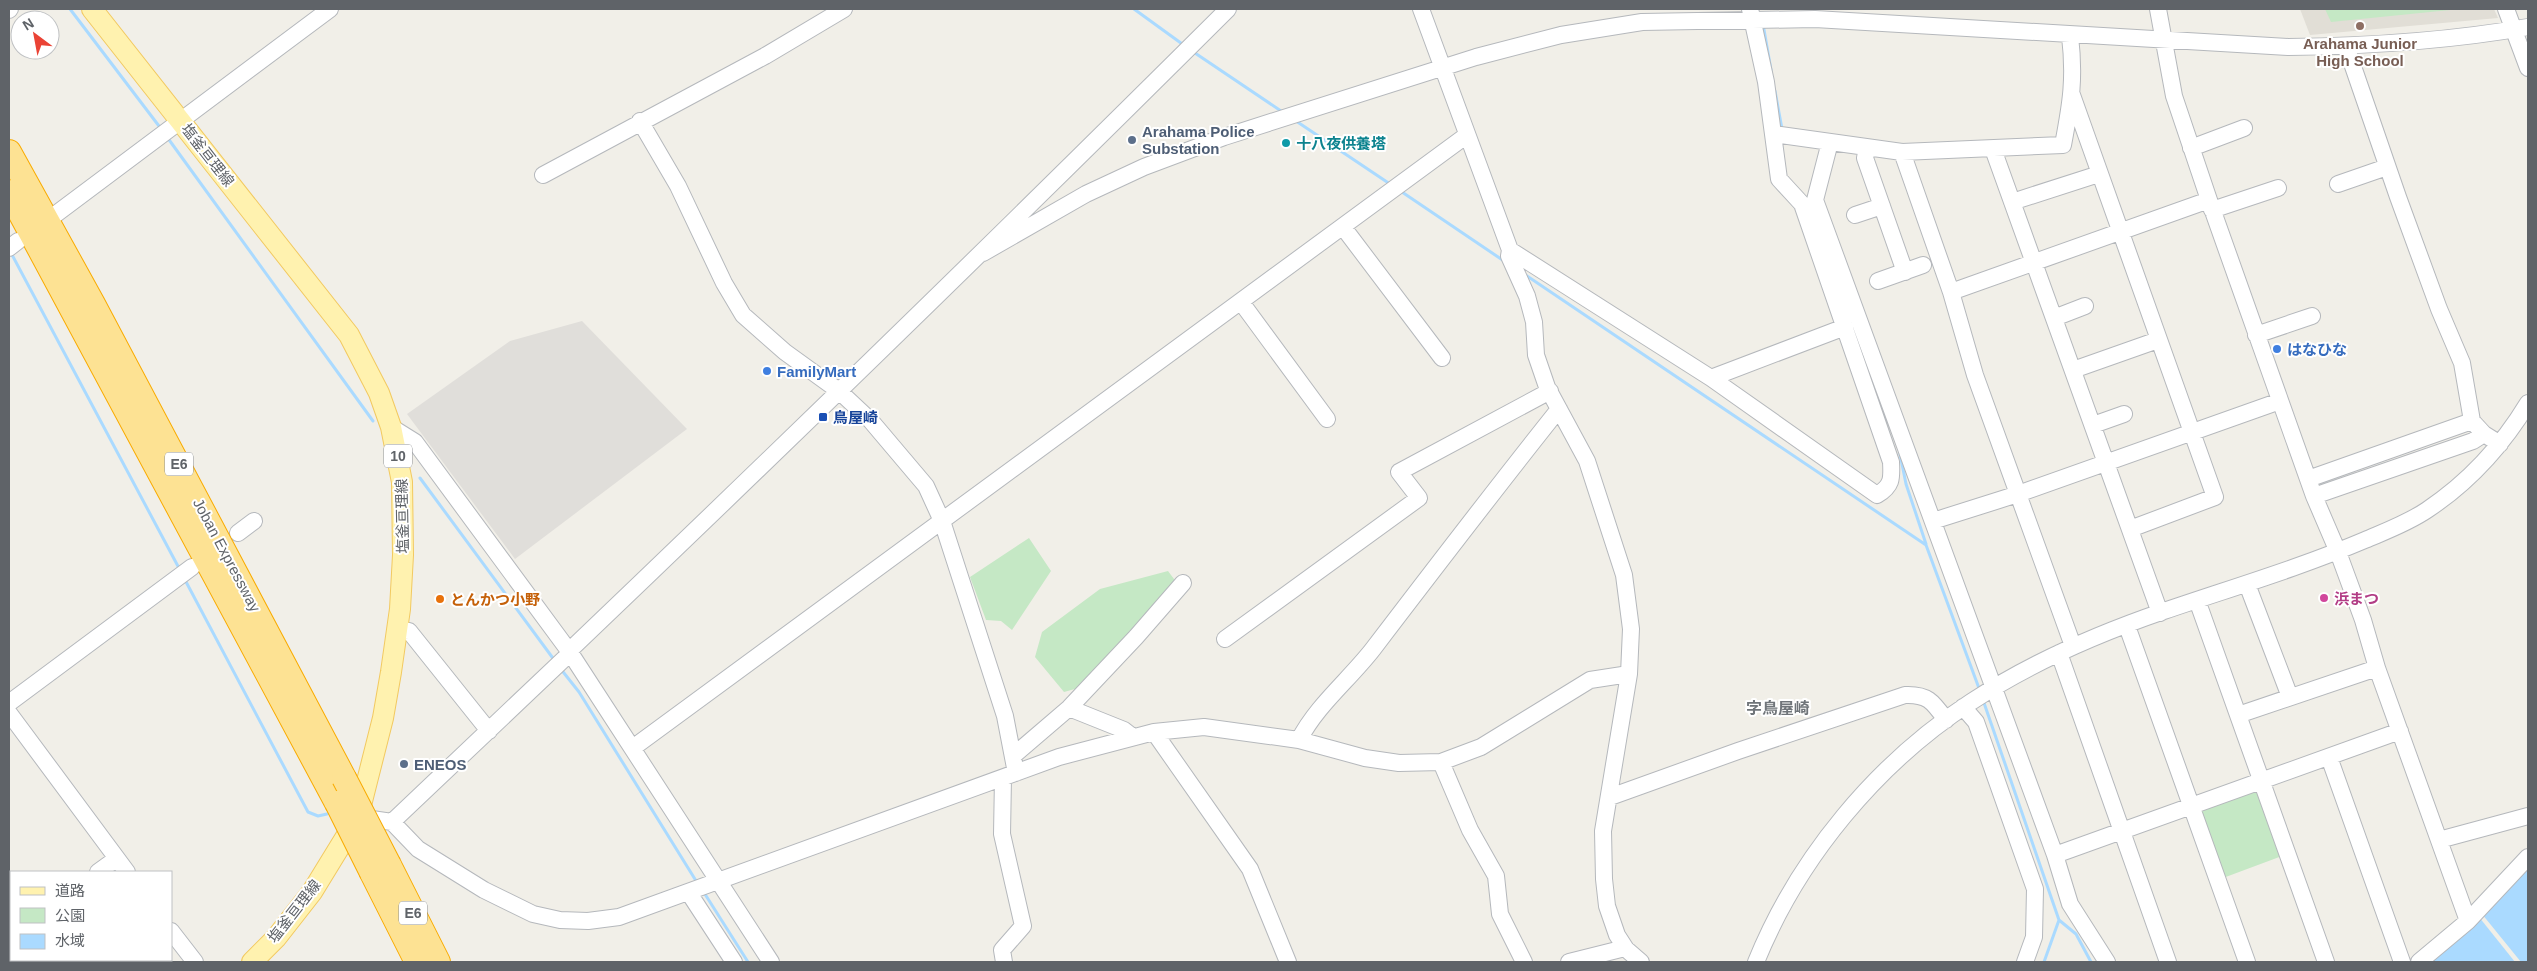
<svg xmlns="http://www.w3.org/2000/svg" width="2537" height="971" font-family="Arial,'Noto Sans JP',sans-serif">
  <rect width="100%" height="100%" fill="#f1efe8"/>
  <path fill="#e0deda" d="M582 321 687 429 515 559 407 414 510 341Z"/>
  <path fill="#e1ded6" d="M2300 9H2494L2498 18 2310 35Z"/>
  <path fill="#c5e8c5" d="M2325 9H2460L2331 22Z
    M1029 538 1051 571 1012 630 1001 621 986 620 970 577Z
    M1168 571 1177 583 1082 687 1064 692 1035 657 1042 632 1100 589Z
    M2254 788 2260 792 2282 856 2223 878 2199 812 2202 808Z"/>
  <path fill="#aadaff" d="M2528 868V962H2429Z"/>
  <path fill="#f1efe8" d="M2482 914 2521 962H2515L2479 917Z"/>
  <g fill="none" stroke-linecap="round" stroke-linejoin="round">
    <path stroke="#aadaff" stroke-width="3" d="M70 9 162 130
      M1134 9 1185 46
      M1763 24 1771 70
      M1192 51 1284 113
      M1775 91 1782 129
      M1296 121 1390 184
      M167 137 373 421
      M1399 190 1504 261
      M10 251 180 570
      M1524 274 1926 545 1980 691
      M1900 454 1906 484 1926 544
      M420 478 555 661
      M184 578 308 812 318 816 327 814
      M560 668 579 692 698 884
      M1983 700 2059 920 2076 934 2091 962
      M703 891 748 962
      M2044 962 2059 920"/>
    <g stroke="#b5b8bc" stroke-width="18">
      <path id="minor" d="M1421 9 1510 250 1509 256 1527 296 1534 322 1536 355 1547 387 1587 461 1624 575 1631 629 1629 674 1603 831 1604 879 1607 906 1617 935 1626 949 1641 962
        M2158 9 2174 96 2209 200 2314 496 2338 552 2363 620 2377 668 2468 921
        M2506 9 2528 68
        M9 10 10 9
        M2346 46 2398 197 2439 309 2462 363 2472 421 2484 434 2500 444
        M2072 95 2215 497 2130 529
        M640 121 678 186 724 283 743 315 785 352 839 391 871 421 926 486 942 521 1005 716 1016 773
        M1774 134 1902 152 2063 145C2071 103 2075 78 2070 36
        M1830 142 1815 200 2055 855 2070 904 2107 962
        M1867 147 1865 158 1905 272
        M2191 148 2244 128
        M1993 149 2160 613
        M1902 152 1951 292 1975 375 2073 646
        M543 175 765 56 844 9
        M2338 184 2387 167
        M2012 202 2099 174
        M2212 210 2278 188
        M56 214 330 9
        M1855 215 1882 206
        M1343 227 1442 358
        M9 248 18 241
        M1510 250 1711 378 1877 495C1892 486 1892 479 1891 462L1802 204 1779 179 1766 82 1750 9
        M983 253 1086 194 1144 167 1224 137 1476 57 1561 35 1642 22 1815 19 2288 47C2368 46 2449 41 2528 27
        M1878 281 1923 265
        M1951 292 2209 200
        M1241 302 1327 419
        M2054 318 2085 306
        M2256 335 2312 316
        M2073 370 2158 340
        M1711 378 1845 327
        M2093 425 2124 414
        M391 427 415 442 569 651 771 962
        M2308 479 2472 421
        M2314 496 2473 441 2484 434
        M1933 521 2018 494 2280 401
        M238 533 254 521
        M2247 584 2290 697
        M2197 600 2326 962
        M2127 626 2247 962
        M398 630 409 631 489 731
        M1225 639 1419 498 1399 472 1550 391
        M2059 653 2168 962
        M9 703 192 567
        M1963 707 1976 722 2035 889 2034 937 2025 962
        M1069 708 1124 730 1133 737
        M9 713 127 872
        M2238 715 2377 668
        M1154 732 1250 869 1288 962
        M1299 740C1317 705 1349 680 1373 649 1434 569 1496 488 1559 409
        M634 747 1467 135
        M1013 756 1069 708 1136 637 1183 583
        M2329 757 2402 962
        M1441 762 1470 830 1496 876 1500 914 1524 962
        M1003 778 1002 834 1023 926 1002 950 1004 962
        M1610 797 1738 751 1905 695C1928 694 1933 702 1946 720
        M358 817 392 822 566 657 569 651C791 439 1011 225 1228 9
        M392 822 418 849 484 890 533 914 560 920 588 921 619 917 1059 757 1154 732 1204 727 1299 740 1365 758 1399 763 1441 762 1481 747 1590 680 1629 674
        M2439 840 2528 816
        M2055 855 2400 731
        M98 872 116 859
        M689 893 734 962
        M171 931 195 962
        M9 939 11 937
        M1569 962 1625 948
        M1756 962C1798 858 1877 763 1971 702 2030 663 2097 634 2164 611 2231 588 2299 568 2365 540 2386 531 2408 523 2427 510 2469 482 2502 446 2528 403
        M2419 962 2468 921 2528 857"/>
    </g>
    <g stroke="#f2c960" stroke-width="22">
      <path id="major" d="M92 9 349 335 379 393 391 427 402 482 403 555 400 609 391 672 383 718 358 817 312 892 276 938 252 962"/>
    </g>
    <g stroke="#f9ab00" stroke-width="26">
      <path id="highway" d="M9 152 93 304 344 778
        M9 192 337 803
        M389 865 438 962
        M372 873 417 962"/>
    </g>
    <use href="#minor" stroke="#fff" stroke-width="16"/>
    <use href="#major" stroke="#fff2af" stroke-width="20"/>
    <use href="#highway" stroke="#fde293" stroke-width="24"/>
    <g stroke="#f9ab00" stroke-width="26" stroke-linecap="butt">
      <path id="highway-bridge" d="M344 778 389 865
        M337 803 372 873"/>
    </g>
    <use href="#highway-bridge" stroke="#fde293" stroke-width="24"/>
  </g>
  <circle fill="#8d6e63" stroke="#fff" stroke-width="2" cx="2360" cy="26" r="5"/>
  <g fill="#5c6f8a" stroke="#fff" stroke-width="2">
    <circle cx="1132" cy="140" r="5"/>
    <circle cx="404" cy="764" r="5"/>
  </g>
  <circle fill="#0f9aa8" stroke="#fff" stroke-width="2" cx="1286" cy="143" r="5"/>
  <g fill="#3f7fe0" stroke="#fff" stroke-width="2">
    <circle cx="2277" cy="349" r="5"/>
    <circle cx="767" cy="371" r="5"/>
  </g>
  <rect fill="#1a4fb4" stroke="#fff" stroke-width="2" x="818" y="412" width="10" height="10" rx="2.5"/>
  <circle fill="#d1479c" stroke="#fff" stroke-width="2" cx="2324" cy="598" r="5"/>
  <circle fill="#e8710a" stroke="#fff" stroke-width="2" cx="440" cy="599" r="5"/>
  <g text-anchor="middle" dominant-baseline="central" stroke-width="4" stroke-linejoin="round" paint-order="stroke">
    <g fill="#fff" stroke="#8f9295" stroke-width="1">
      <rect x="384" y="444.5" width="28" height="23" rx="4"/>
      <rect x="165" y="452.5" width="28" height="23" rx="4"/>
      <rect x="399" y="901.5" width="28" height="23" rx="4"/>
    </g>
    <g font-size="14" font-weight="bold" fill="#5f6368">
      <text x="398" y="456">10</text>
      <text x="179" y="464">E6</text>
      <text x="413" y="913">E6</text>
    </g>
    <g font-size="15" font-weight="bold" fill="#785e54" stroke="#fff">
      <text x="2360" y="43">Arahama Junior<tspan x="2360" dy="17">High School</tspan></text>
    </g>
    <g font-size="15" font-weight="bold" fill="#4e5e75" stroke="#fff" text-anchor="start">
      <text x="1142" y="131">Arahama Police<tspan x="1142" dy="17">Substation</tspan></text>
      <text x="414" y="764">ENEOS</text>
    </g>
    <g font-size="15" font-weight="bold" fill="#0d838f" stroke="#fff" text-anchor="start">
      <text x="1296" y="143">十八夜供養塔</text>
    </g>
    <g font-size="15" fill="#5f6368" stroke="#fff">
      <text transform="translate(208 155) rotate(52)">塩釜亘理線</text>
      <text transform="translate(402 516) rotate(-91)">塩釜亘理線</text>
      <text transform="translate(227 555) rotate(62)">Joban Expressway</text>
      <text transform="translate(294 911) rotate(-52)">塩釜亘理線</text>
    </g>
    <g font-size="15" font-weight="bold" fill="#366cbe" stroke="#fff" text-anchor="start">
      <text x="2287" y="349">はなひな</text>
      <text x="777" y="371">FamilyMart</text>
    </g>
    <g font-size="15" font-weight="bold" fill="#164399" stroke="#fff" text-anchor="start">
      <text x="833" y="417">鳥屋崎</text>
    </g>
    <g font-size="15" font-weight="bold" fill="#b23c85" stroke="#fff" text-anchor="start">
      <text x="2334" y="598">浜まつ</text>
    </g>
    <g font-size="15" font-weight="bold" fill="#c56008" stroke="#fff" text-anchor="start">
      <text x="450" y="599">とんかつ小野</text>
    </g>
    <g font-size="16" font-weight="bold" fill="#70757a" stroke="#fff">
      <text x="1778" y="708">字鳥屋崎</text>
    </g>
  </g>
  <rect width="2537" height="971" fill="none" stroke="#5f6368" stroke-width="20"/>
  <rect x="10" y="871" width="162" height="90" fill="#ffffff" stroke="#bfc1c3"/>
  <rect x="20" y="887" width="25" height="8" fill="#fff2af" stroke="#bfc1c3"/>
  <text x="55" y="896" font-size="15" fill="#5f6368">道路</text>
  <rect x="20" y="908" width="25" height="15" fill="#c5e8c5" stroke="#bfc1c3"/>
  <text x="55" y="921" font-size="15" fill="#5f6368">公園</text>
  <rect x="20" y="934" width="25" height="15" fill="#aadaff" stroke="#bfc1c3"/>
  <text x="55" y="946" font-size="15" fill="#5f6368">水域</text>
  <g transform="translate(35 35) rotate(328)"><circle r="24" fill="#ffffff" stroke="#bfc1c3"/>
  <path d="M0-4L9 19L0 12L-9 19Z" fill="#ea4335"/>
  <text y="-8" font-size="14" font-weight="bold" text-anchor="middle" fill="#5f6368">N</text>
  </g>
</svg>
